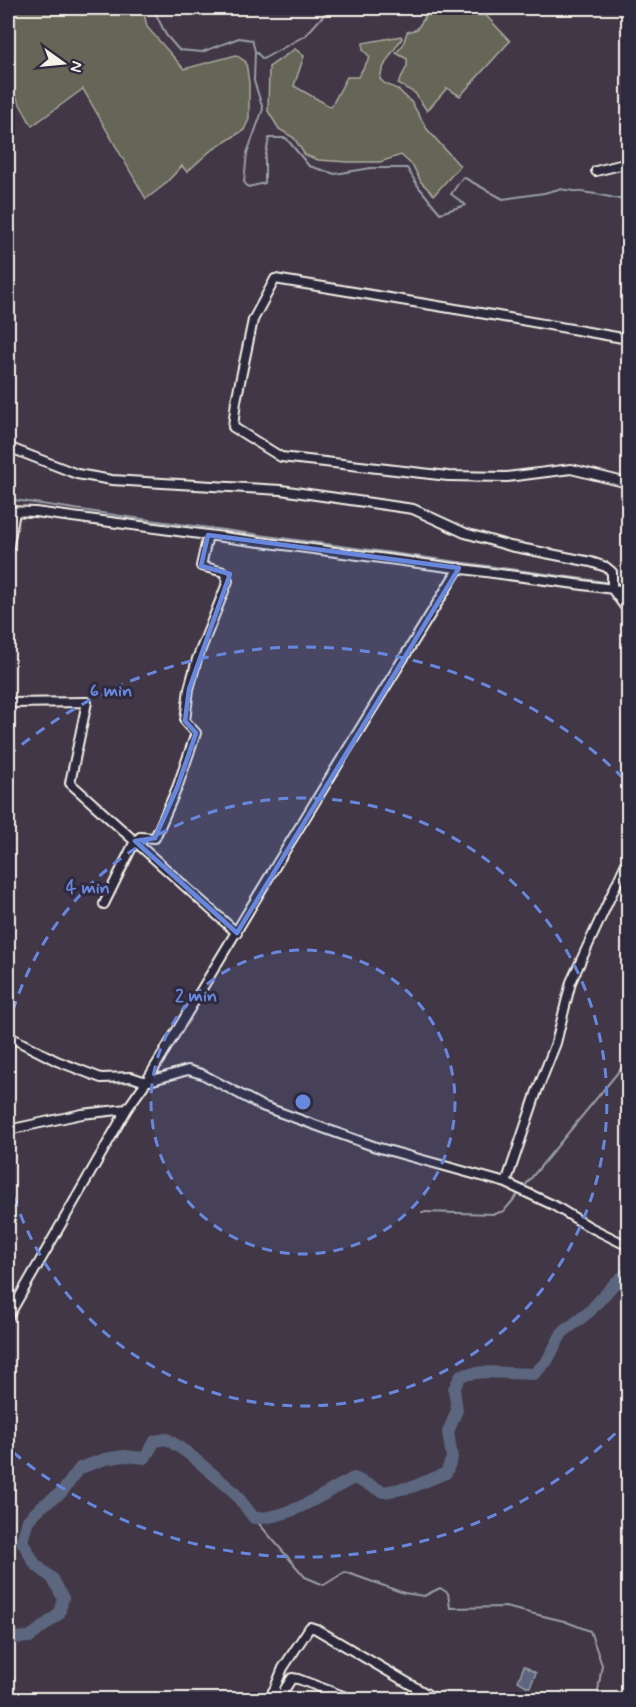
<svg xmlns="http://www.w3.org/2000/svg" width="636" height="1707" font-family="Mynerve,sans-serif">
  <rect width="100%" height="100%" fill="#413746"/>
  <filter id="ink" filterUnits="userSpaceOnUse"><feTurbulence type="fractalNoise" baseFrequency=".0167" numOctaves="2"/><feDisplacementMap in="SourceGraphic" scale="12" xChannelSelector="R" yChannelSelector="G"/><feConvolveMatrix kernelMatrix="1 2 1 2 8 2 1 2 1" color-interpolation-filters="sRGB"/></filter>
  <g filter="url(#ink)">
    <path fill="#656658" stroke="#acaca0" stroke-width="1.5" d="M8 8H143L147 27 184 69 236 55 246 62 249 83V119L244 130 209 152 187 172 182 166 163 186 146 199 83 89 32 126 8 82Z
      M431 8H442L448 10 450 8H479L510 41 460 96 447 88 427 111 415 93 398 84 407 66V59L396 53 403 45 407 32 417 29Z
      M401 36 402 38C394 51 382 64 380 79L384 83 399 90 412 103 427 129 460 166 434 195 421 182 413 166 401 155 380 162H348L318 160 305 155 294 138 279 129 268 111 269 67 295 49 304 56 294 86 331 107 347 77H358L370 57 363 50V43Z"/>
    <path fill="#5c667e" stroke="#999ea8" stroke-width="1.5" d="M524 1666 536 1673 530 1687H528L518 1681Z"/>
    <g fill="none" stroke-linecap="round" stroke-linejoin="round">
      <path stroke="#999ea8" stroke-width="2" d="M153 8 166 35 179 50 202 52 239 38 252 40 255 51 254 81 263 109 247 153 244 182 248 187 265 183V159L269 138H286L309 166 335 174 371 168H407L418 186 440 213 466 205 451 194 463 177 503 199 544 193 559 189 596 194 628 201
        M256 52 263 59 306 35 330 8
        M8 499 128 517 628 585
        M523 1188 628 1060
        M422 1212 494 1214 504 1211 520 1192
        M254 1518 305 1577 324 1585 345 1572 404 1593 424 1596 440 1588 448 1593 450 1608 505 1607 564 1621 590 1631 602 1665 598 1691 602 1700"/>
      <path stroke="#5c667e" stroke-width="7" d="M8 513 10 499"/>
      <path stroke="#5c667e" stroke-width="12" d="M8 1638 30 1637 59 1614 63 1598 53 1579 35 1564 22 1541 28 1520 41 1507 62 1492 80 1468 105 1459 124 1456 145 1458 155 1441 167 1439 189 1454 233 1491 254 1518C291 1519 323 1493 354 1478L384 1492 412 1487 446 1473 452 1458 448 1432 457 1410 454 1389 461 1375 484 1372 534 1374 547 1361 562 1333 589 1312 616 1282 628 1272"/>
      <g stroke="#f4f1e8" stroke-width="12">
        <path id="minor" d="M596 171 628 163
          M628 339 498 316 275 279 253 320 236 401 233 427 281 457 448 476 507 477 571 469 628 483
          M8 447 77 474 112 480 281 490 413 509 465 533 510 546 591 562 606 567 612 572V589L628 611
          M8 511 35 512 628 591
          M8 550 15 512
          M8 703 87 702 70 783 237 933
          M104 904 135 841 140 837 155 838 177 788 196 733 185 721 189 689 197 659 228 581 224 572 201 566 208 535
          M8 1036 57 1061 101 1078 131 1077 146 1082 188 1070 202 1074 262 1106 376 1147 506 1183 553 1205 588 1226 622 1243H628
          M8 1130 82 1114 127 1109
          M506 1183 537 1091 556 1043 571 982 628 859
          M8 1317 127 1109 146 1082 278 862 459 568
          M273 1691 281 1695 292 1678 298 1679 354 1700
          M270 1700 283 1668 310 1627 316 1629 437 1700"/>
      </g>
      <use href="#minor" stroke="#2f2a3d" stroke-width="8"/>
    </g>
  </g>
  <path fill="#6887de" fill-opacity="0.2" stroke="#6887de" stroke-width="4.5" stroke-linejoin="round" d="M208 535 459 568 237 933 135 841 155 838 177 788 196 733 185 721 189 689 230 574 201 566Z"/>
  <circle cx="303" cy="1102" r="152" fill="#6887de" fill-opacity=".12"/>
  <g fill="none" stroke="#6887de" stroke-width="3" stroke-dasharray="10 8">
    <circle cx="303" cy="1102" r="152"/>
    <path d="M8 1028A304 304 0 1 1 8 1176"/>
    <path d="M628 1421A455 455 0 0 1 8 1448M8 756A455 455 0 0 1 628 783"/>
  </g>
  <circle cx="303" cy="1102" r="9" fill="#6887de" stroke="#2f2a3d" stroke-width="3"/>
  <g font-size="18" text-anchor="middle" font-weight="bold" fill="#6887de" stroke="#2f2a3d" stroke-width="6" stroke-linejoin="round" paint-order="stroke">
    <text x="111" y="696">6 min</text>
    <text x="88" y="893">4 min</text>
    <text x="196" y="1001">2 min</text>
  </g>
  <rect width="636" height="1707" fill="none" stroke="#2f2a3d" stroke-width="30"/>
  <rect x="15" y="15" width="606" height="1677" fill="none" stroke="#f4f1e8" stroke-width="2" filter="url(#ink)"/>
  <g transform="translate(63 63) rotate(105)" stroke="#2f2a3d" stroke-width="4.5" paint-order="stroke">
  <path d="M0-4.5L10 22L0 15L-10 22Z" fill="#f4f1e8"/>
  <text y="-9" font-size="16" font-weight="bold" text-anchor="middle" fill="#f4f1e8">N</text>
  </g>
</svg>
